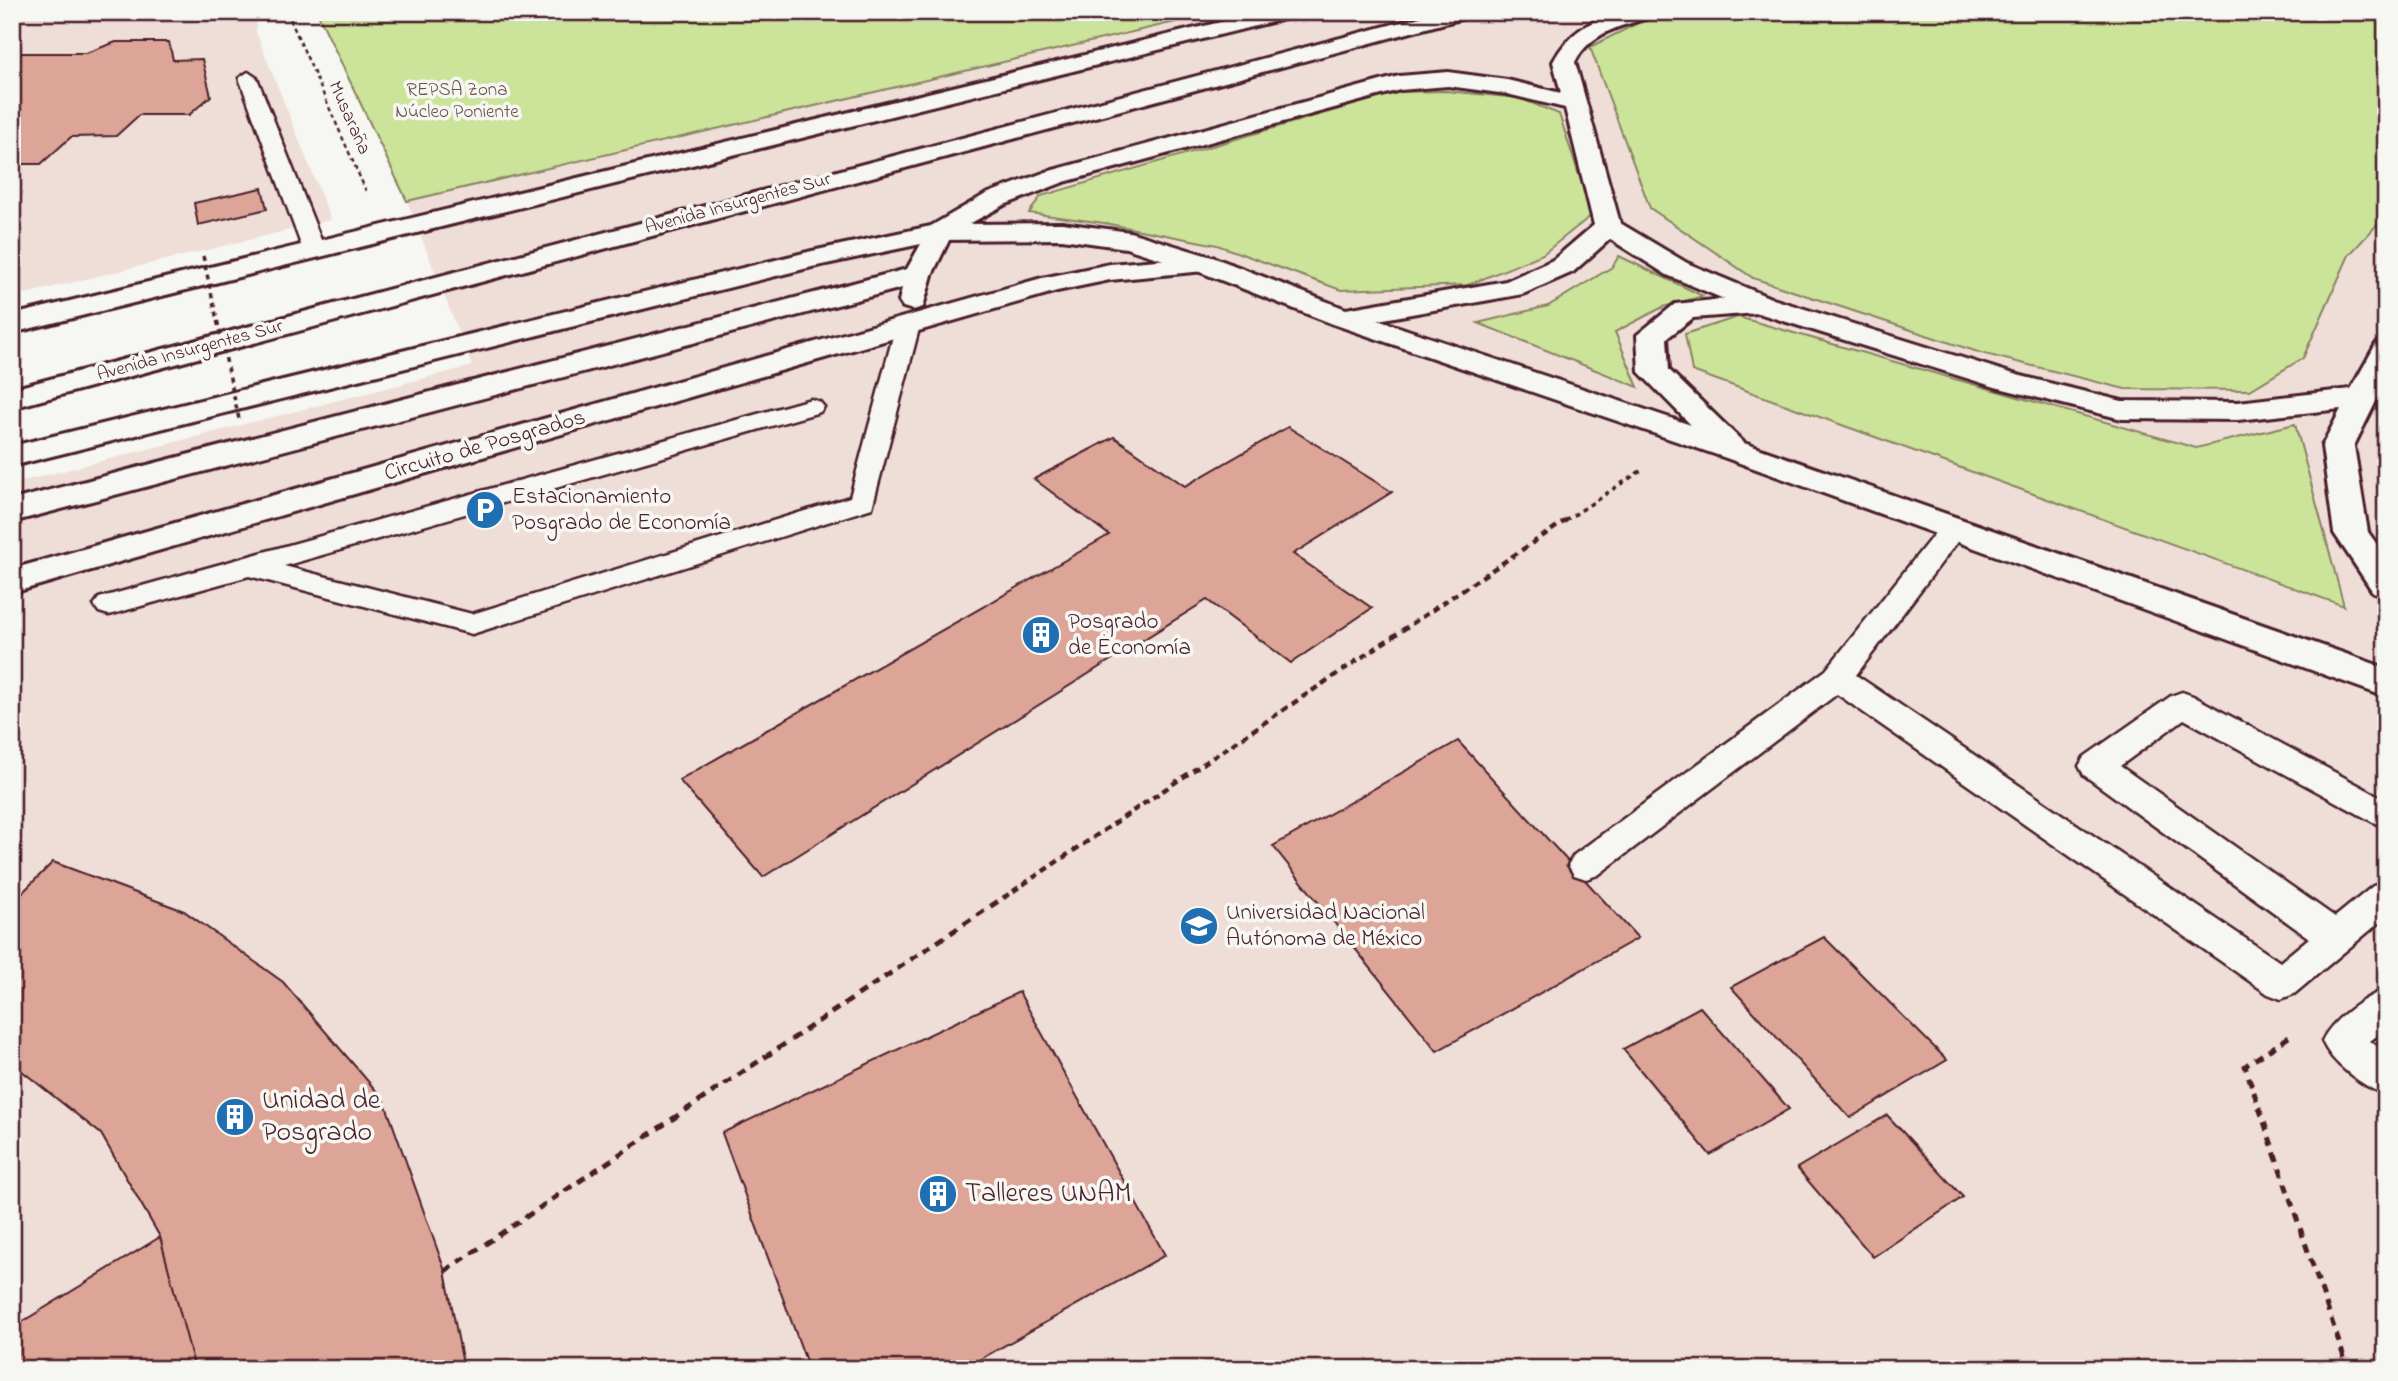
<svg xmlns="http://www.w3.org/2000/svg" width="2398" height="1381" font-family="'Indie Flower',sans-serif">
  <rect width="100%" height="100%" fill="#f6f6f2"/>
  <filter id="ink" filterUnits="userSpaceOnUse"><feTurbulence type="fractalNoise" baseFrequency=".0143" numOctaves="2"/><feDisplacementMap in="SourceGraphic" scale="14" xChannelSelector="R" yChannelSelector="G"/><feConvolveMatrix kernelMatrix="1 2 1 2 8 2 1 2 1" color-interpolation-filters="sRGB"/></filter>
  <g filter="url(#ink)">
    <path fill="#eeded7" d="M12 12H257L256 32 331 220 12 297Z
      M317 12H2386V1369H12V484L472 366 407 201Z"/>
    <path fill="#cbe49a" stroke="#8a8262" stroke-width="2" d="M317 12H1218L407 201Z
      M1670 12H2386V215L2349 255 2303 358 2250 390 2125 389 1981 353 1753 278 1650 208 1590 47 1646 19Z
      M1446 91 1519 98 1559 114 1592 215 1543 254 1468 285 1341 290 1217 245 1104 223 1029 213 1041 196 1397 92Z
      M1619 256 1703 296 1663 307 1615 332 1638 387 1478 323 1548 306 1612 267Z
      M1738 317 2196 448 2295 424 2344 606 1692 371 1685 334Z"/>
    <path fill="#dda597" stroke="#4a1f2b" stroke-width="2" d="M116 42H169L173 60 202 59 211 96 189 115H139L116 136 71 137 41 164H12V53H86Z
      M262 188 267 209 198 225 194 203Z
      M1288 427 1392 492 1293 554 1372 608 1291 663 1207 600 763 877 679 780 1109 535 1034 479 1114 437 1185 486Z
      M1458 741 1638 938 1437 1051 1273 846Z
      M53 862 184 911 283 982 384 1100 445 1271 464 1369H195L160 1237 101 1134 12 1063V896L18 897Z
      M1824 937 1947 1060 1850 1118 1731 987Z
      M1019 992 1165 1255 963 1369H809L722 1133Z
      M1700 1007 1789 1109 1710 1155 1623 1049Z
      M1887 1115 1963 1197 1873 1257 1797 1168Z
      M160 1237 195 1369H14L12 1328Z"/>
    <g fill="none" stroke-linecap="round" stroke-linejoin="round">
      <g stroke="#4a1f2b" stroke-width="5">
        <path id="lane" d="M248 72 257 78 325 250 322 255H306L303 250 239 78Z
          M908 318 916 320 920 325 872 508 472 634 249 576 109 615 99 612 94 605 99 598 811 399 820 402 824 407 820 412 284 566 472 614 850 497 896 325 900 320Z
          M1953 520 1963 523 1967 529 1856 675 2280 962 2309 938 2084 775 2079 766 2084 757 2171 696 2182 692 2193 696 2386 800V829L2184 719 2120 766 2335 917 2373 886 2386 881V917L2294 994 2281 999 2268 994 1837 694 1598 875 1586 879 1574 875 1568 865 1574 855 1826 670 1943 523Z
          M2386 989V1029L2370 1041 2386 1053V1095C2362 1086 2332 1064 2322 1041 2332 1019 2363 998 2386 989Z"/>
      </g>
      <g stroke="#4a1f2b" stroke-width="6">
        <path id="street" d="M940 224 949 226 953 232 932 275 923 307 913 310 903 307 899 301 902 288 12 522V500L907 269 931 226Z
          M1205 256 1215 258 1219 264 1215 270 1110 280 1057 291 12 593V569L1042 278 1110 264Z"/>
      </g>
      <g stroke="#4a1f2b" stroke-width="6">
        <path id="secondary" d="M1262 12H1299L1296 16 12 333V315Z
          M1439 12H1474L1471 16 12 408V389Z
          M1622 12H1658L1655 16C1624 25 1591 31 1575 62L1620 223 1687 263 1773 299 2017 375 2122 401 2238 402 2351 389 2376 344 2386 341V381L2354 446 2368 532 2386 557V596L2373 592 2334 533 2322 446 2341 409 2238 420 2122 419 1995 387 1758 313 1693 318 1667 338 1669 370 1744 443 2386 668V697L1726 458 1333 324 1195 270 1126 248 1062 239 940 240 812 267 12 466V446L812 251 931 226 986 194 1046 172 1399 76 1448 72 1507 80 1561 93 1553 62C1569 32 1590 20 1622 12ZM1448 86 1507 94 1565 108 1594 225 1553 260 1506 281 1346 309 1215 258 1130 232 1062 223 969 224 1004 205 1064 182 1400 90ZM1610 239 1667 275 1724 299 1675 304 1637 335 1639 372 1691 425 1378 320 1523 294 1573 272Z"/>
      </g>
      <path stroke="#4a1f2b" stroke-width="2.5" stroke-dasharray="4.5 3.5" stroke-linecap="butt" d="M287 12 366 191"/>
      <path stroke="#4a1f2b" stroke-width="3.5" stroke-dasharray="5 4.5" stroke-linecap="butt" d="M1565 521 1642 470"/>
      <path stroke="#4a1f2b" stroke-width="4.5" stroke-dasharray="7 5" stroke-linecap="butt" d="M1003 898 1568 519"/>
      <path stroke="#4a1f2b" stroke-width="5" stroke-dasharray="9 7" stroke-linecap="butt" d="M2289 1037 2245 1066 2348 1369
        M445 1271 1006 896"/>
      <use href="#lane" fill="#f6f6f2" fill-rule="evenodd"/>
      <use href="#street" fill="#f6f6f2" fill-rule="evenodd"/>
      <use href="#secondary" fill="#f6f6f2" fill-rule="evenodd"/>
      <path stroke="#4a1f2b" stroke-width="3.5" stroke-dasharray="5 4.5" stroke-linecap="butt" d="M203 256 239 419"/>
    </g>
  </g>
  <defs>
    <g id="parking-disc" transform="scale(2.0125)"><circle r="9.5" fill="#1f6fb2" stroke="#f6f6f2"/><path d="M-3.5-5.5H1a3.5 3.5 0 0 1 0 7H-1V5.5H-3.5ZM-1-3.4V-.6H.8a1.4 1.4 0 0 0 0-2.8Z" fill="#fff"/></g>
    <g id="building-disc" transform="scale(2.0125)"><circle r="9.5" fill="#1f6fb2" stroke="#f6f6f2"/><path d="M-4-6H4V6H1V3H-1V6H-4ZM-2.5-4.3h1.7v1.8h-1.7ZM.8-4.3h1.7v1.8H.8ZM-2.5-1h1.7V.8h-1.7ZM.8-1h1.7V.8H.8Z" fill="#fff"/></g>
    <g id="university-disc" transform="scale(2.0125)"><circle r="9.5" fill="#1f6fb2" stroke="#f6f6f2"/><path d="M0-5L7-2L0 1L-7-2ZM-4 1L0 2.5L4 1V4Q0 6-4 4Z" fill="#fff"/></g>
  </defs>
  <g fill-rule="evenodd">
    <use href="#parking-disc" x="485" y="510"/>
    <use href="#building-disc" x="1041" y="635"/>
    <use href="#university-disc" x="1199" y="926"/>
    <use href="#building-disc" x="235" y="1117"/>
    <use href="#building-disc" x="938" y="1194"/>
  </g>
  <g text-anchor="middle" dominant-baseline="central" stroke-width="7" stroke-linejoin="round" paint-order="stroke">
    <g font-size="19" fill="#6a5047" stroke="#f6f6f2">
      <text x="457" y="90">REPSA Zona<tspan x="457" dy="22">Núcleo Poniente</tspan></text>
    </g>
    <g font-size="19" fill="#4a1f2b" stroke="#f6f6f2">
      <text transform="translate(349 118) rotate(66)">Musaraña</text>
      <text transform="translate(738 204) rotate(-15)">Avenida Insurgentes Sur</text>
      <text transform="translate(190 351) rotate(-15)">Avenida Insurgentes Sur</text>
    </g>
    <g font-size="23" fill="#4a1f2b" stroke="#f6f6f2">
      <text transform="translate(485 446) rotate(-16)">Circuito de Posgrados</text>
    </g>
    <g font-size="23" fill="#4a1f2b" stroke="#f6f6f2" text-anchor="start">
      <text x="512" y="497">Estacionamiento<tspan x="512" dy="26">Posgrado de Economía</tspan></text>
      <text x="1068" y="622">Posgrado<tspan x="1068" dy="26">de Economía</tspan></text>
      <text x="1226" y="913">Universidad Nacional<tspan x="1226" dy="26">Autónoma de México</tspan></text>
    </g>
    <g font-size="28" fill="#4a1f2b" stroke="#f6f6f2" text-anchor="start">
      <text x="262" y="1101">Unidad de<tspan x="262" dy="32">Posgrado</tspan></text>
      <text x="965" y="1194">Talleres UNAM</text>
    </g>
  </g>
  <rect width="2398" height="1381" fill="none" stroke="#f6f6f2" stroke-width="42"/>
  <rect x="21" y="21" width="2356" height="1339" fill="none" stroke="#4a1f2b" stroke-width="2.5" filter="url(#ink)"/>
</svg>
